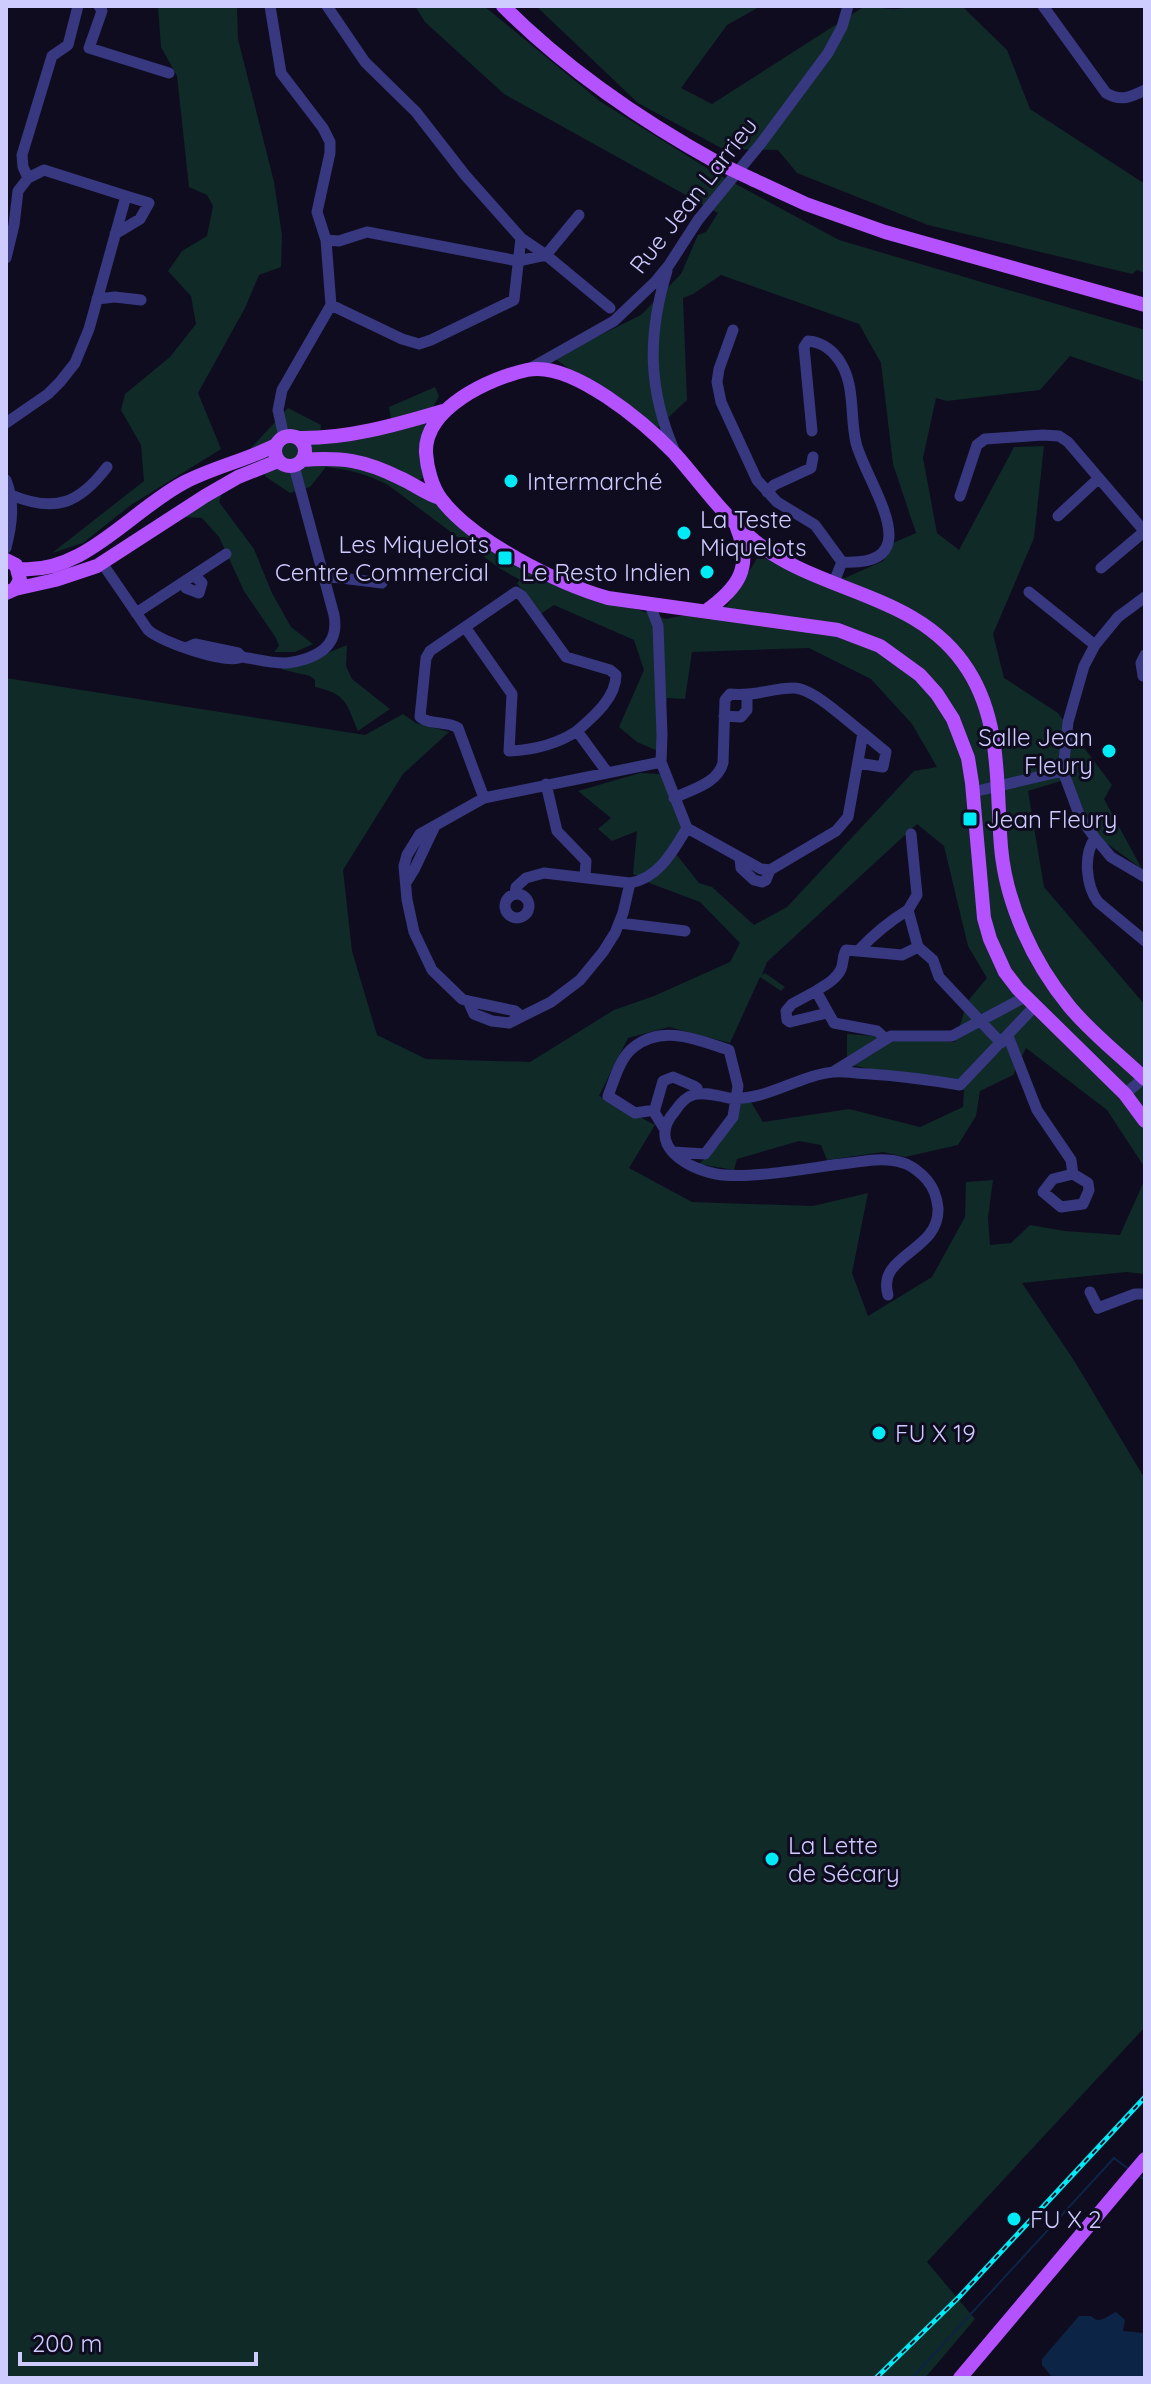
<svg xmlns="http://www.w3.org/2000/svg" width="1151" height="2384" font-family="Quicksand,sans-serif">
  <rect width="100%" height="100%" fill="#0f0c20"/>
  <path fill="#0f2a27" d="M158 6H237L238 39 274 182 282 235 281 267 259 275 245 308 198 393 221 449 131 505 83 543 52 553 144 481 141 445 121 410 125 394 170 357 196 324 191 296 168 271 182 251 207 236 213 206 207 195 189 187 177 76 161 47Z
    M415 6H484L601 102 710 170 839 240 1145 330V382L1070 356 1040 390 947 401 936 398 923 458 937 533 959 550 1014 447 1044 446 1034 538 993 634 1004 678 1058 713 1112 785 1104 799 1142 869 1102 840 1061 781 1028 791 1044 887 1145 1005V1168L1107 1110 1026 1048 1013 1075 980 1091 976 1116 958 1145 905 1157 883 1152 827 1160 821 1145 799 1141 737 1159 734 1170 699 1164 719 1145 739 1103 751 1102 763 1122 849 1109 920 1127 963 1107 964 1090 847 1064V1034L955 1042 967 1002 987 978 968 946 944 846 917 824 767 962 762 975 765 973 785 987 781 991 760 977 730 1043 669 1027 628 1038 599 1096 655 1125 629 1168 692 1202 813 1206 868 1193 852 1273 868 1316 932 1277 965 1217 966 1182 993 1180 988 1218 990 1245 1011 1243 1030 1225 1065 1231 1120 1235 1145 1179V1274L1126 1272 1022 1283 1075 1362 1145 1479V2027L927 2262 975 2319 925 2378H6V678L365 735 403 714 416 723 449 732 403 774 343 870 352 951 377 1035 426 1059 530 1062 614 1010 654 996 730 962 740 943 700 902 652 884 633 874 637 831 612 841 598 829 611 818 578 791 640 773 660 774 685 827 676 854 699 883 712 887 754 925 787 907 914 771 937 767 912 724 871 679 809 648 692 652 685 699 667 698 658 751 637 742 619 727 644 670 634 640 554 605 539 615 517 583 520 580 499 568 388 485C367 474 350 470 326 467L310 487 290 493 266 477 251 448 288 408 321 425 319 440 393 430 389 407 435 387 439 396C420 432 419 437 424 477L410 487 449 513 461 528 503 558 529 572 536 578 590 599 636 609 666 619 727 606 758 557 845 578 883 561 893 543 916 533 893 464 881 363 859 324 721 275 693 294 683 298 687 400 655 430 554 358 641 315 681 274 698 235 706 232 718 213 504 94 425 22Z
    M536 6H761L727 25 681 88 712 104 865 6C875 6 889 10 897 9 918 6 940 6 962 6L1007 50 1030 109 1145 184V273L1137 270 1132 274 928 225 797 173 778 150 723 149 638 103Z
    M222 493 219 502 254 549 272 593 291 627 313 644 295 652H274L279 646 276 638 244 591 219 537 202 518 183 517Z
    M347 645 346 666 352 679 390 709 358 731C346 703 347 694 315 687V680L310 676 280 669 313 659Z"/>
  <path fill="#0c2445" d="M1116 2312 1125 2320 1123 2331 1145 2333V2378H1053L1042 2365V2359L1079 2316H1091C1100 2325 1106 2316 1116 2312Z"/>
  <g fill="none" stroke-linecap="round" stroke-linejoin="round">
    <path stroke="#0c2445" stroke-width="2" d="M1139 2176 1145 2180
      M912 2378 1114 2158 1130 2170"/>
    <path stroke="#37387f" stroke-width="11" d="M99 6 102 11 89 48 169 73
      M270 6 281 73 323 128 330 142V153L317 212 326 240 331 305 282 390 278 410 284 437
      M327 6 365 62 416 112 465 175 521 238 546 255 610 308
      M1043 6 1106 93C1121 102 1131 97 1145 90
      M28 178 23 167 22 155 52 56 68 45 78 6
      M115 234 140 219 149 203 126 196
      M326 240 339 241 367 232 518 261 546 255
      M546 255 579 215
      M6 258 14 225 18 191 28 178 44 170 126 196 89 329 75 363 60 382 48 394 6 423
      M667 271C647 336 648 390 675 452
      M97 299 115 297 141 300
      M331 305 402 339 419 344 431 340 514 300 521 238
      M733 330 719 369 717 382 721 402 757 480 777 502 815 525 842 562
      M529 369 614 321 655 282 669 265 698 220 762 142 828 53 842 27 848 6
      M812 431 804 347 808 341C823 342 835 352 842 365 855 388 850 418 856 443 867 485 932 567 842 562L834 582
      M6 480C15 503 12 524 6 548
      M767 492 774 485 811 468 813 457
      M11 495C55 513 79 504 107 467
      M960 496 977 445 985 439 1043 435 1059 436 1068 442 1145 532
      M1058 516 1099 478
      M102 563 148 630C161 642 227 665 242 657
      M1101 568 1145 531
      M325 576 382 583
      M185 582 186 588 199 593 202 583 194 575
      M1029 592 1095 645
      M1145 597 1118 617 1095 645 1084 666 1068 722 1063 771 1080 817 1095 838 1111 857 1145 877
      M650 605 658 626 662 735 661 762 687 828 761 869 770 870 836 831 848 817 863 733C847 721 813 688 794 688 771 688 754 697 730 694L725 700 723 763C717 784 692 789 674 798
      M136 613 226 554
      M465 627 512 694 509 751C534 750 556 745 577 731
      M188 647 195 644 238 653 242 657C256 659 273 664 287 663 316 659 340 647 334 615L294 466
      M1143 676 1141 663 1145 655
      M724 716 741 717 747 710V696
      M858 763 883 767 886 752 863 733
      M546 784 557 831 586 861 585 877
      M973 792 1063 771
      M484 798 458 728C447 720 431 726 420 717L426 658 430 651 516 592 522 596 566 657 610 670 616 675C616 698 593 717 577 731L607 772
      M911 834 917 895 908 910 918 947 933 960 939 977 1001 1043
      M1095 838C1083 855 1086 886 1098 902L1145 941
      M740 858 741 868 754 880 762 882 766 880 770 870
      M407 881 415 868 434 828
      M630 883 623 913 615 933 603 952 580 980 551 1002 509 1023 492 1021 474 1014 468 1001 462 999 432 970 414 932 407 900 404 866 407 855 420 834 484 798 661 762
      M505 906a12 12 0 1 1 24 0a12 12 0 1 1-24 0Z
      M515 894 516 887 526 878 544 873 630 883C659 878 673 851 687 828
      M620 923 685 931
      M858 951 902 955 918 947
      M816 991 792 1004 786 1011 787 1020 790 1022 827 1013
      M468 1001 515 1011 521 1016
      M1008 1036 1037 1110 1071 1160 1073 1174
      M886 1039 877 1031 834 1023 816 991C825 985 836 980 841 969 844 962 842 957 846 950L858 951C874 934 888 922 908 910
      M833 1072 891 1036H952L1025 997
      M1125 1094 1145 1077
      M655 1110 635 1113 608 1096C614 1081 620 1057 634 1047 663 1024 698 1040 729 1050L738 1086 733 1117 705 1154 673 1152
      M664 1128 654 1112 663 1081 673 1077 694 1086 697 1088 698 1094
      M1073 1174 1088 1183 1089 1190 1083 1204 1061 1207 1043 1192 1053 1179Z
      M1090 1292 1098 1308 1135 1294H1145
      M888 1295C876 1254 940 1252 938 1208 937 1198 933 1187 927 1180 921 1173 911 1165 903 1163 885 1157 867 1161 849 1163 813 1167 749 1180 716 1174 685 1168 646 1144 675 1111 679 1105 686 1097 693 1095 703 1091 718 1096 729 1098 765 1102 799 1075 834 1072 846 1071 858 1074 870 1074 901 1076 930 1080 960 1085L1034 1007"/>
    <path stroke="#b552ff" stroke-width="14" d="M503 6C566 69 640 120 718 163
      M754 180 806 204 885 232 1145 305
      M275 451a15 15 0 1 1 30 0a15 15 0 1 1-30 0Z
      M298 438C347 439 396 425 443 411
      M302 460C342 457 364 460 400 478 414 484 426 494 440 498
      M6 560 16 565 20 580 15 589 6 593
      M19 569C84 575 131 510 185 482 214 467 247 460 276 445
      M15 589 55 580 97 566 205 496 238 477 278 461
      M706 611C738 588 753 568 737 528
      M1145 1079C1120 1055 1091 1033 1069 1006 1033 962 1006 904 1001 847 996 787 1002 723 968 670 918 590 816 595 750 537 721 513 700 482 675 454 646 424 572 360 527 370 490 378 424 408 426 453 427 468 432 487 441 499 472 541 559 584 608 598L838 630 880 646 920 675 937 694 953 719 968 758 972 783 984 918 990 939 1005 972 1018 989 1125 1094 1145 1121
      M960 2378 1145 2159"/>
    <g stroke="#00ebf6" stroke-width="5">
      <path id="rail" d="M876 2378 959 2297 1145 2097"/>
    </g>
    <use href="#rail" stroke="#0f0c20" stroke-width="2" stroke-dasharray="6" stroke-linecap="butt"/>
    <path stroke="#b552ff" stroke-width="14" d="M718 163 754 180"/>
  </g>
  <g fill="#00ebf6" stroke="#0f0c20" stroke-width="3">
    <circle cx="511" cy="481" r="8"/>
    <circle cx="684" cy="533" r="8"/>
    <rect x="497" y="550" width="16" height="16" rx="4"/>
    <circle cx="707" cy="572" r="8"/>
    <circle cx="1109" cy="751" r="8"/>
    <rect x="962" y="811" width="16" height="16" rx="4"/>
    <circle cx="879" cy="1433" r="8"/>
    <circle cx="772" cy="1859" r="8"/>
    <circle cx="1014" cy="2219" r="8"/>
  </g>
  <g text-anchor="middle" dominant-baseline="central" stroke-width="6" stroke-linejoin="round" paint-order="stroke">
    <g font-size="24" fill="#cecbff" stroke="#0f0c20">
      <text transform="translate(693 195) rotate(-52)">Rue Jean Larrieu</text>
    </g>
    <g font-size="24" fill="#cecbff" stroke="#0f0c20" text-anchor="start">
      <text x="527" y="481">Intermarché</text>
      <text x="700" y="519">La Teste<tspan x="700" dy="28">Miquelots</tspan></text>
      <text x="489" y="544" text-anchor="end">Les Miquelots<tspan x="489" dy="28">Centre Commercial</tspan></text>
      <text x="691" y="572" text-anchor="end">Le Resto Indien</text>
      <text x="1093" y="737" text-anchor="end">Salle Jean<tspan x="1093" dy="28">Fleury</tspan></text>
      <text x="986" y="819">Jean Fleury</text>
      <text x="895" y="1433">FU X 19</text>
      <text x="788" y="1845">La Lette<tspan x="788" dy="28">de Sécary</tspan></text>
      <text x="1030" y="2219">FU X 2</text>
    </g>
  </g>
  <rect width="1151" height="2384" fill="none" stroke="#cecbff" stroke-width="16"/>
  <path d="M20 2352v12h236v-12" fill="none" stroke="#cecbff" stroke-width="4"/>
  <text x="32" y="2352" font-size="24" fill="#cecbff" stroke="#0f0c20" stroke-width="6" paint-order="stroke">200 m</text>
</svg>
